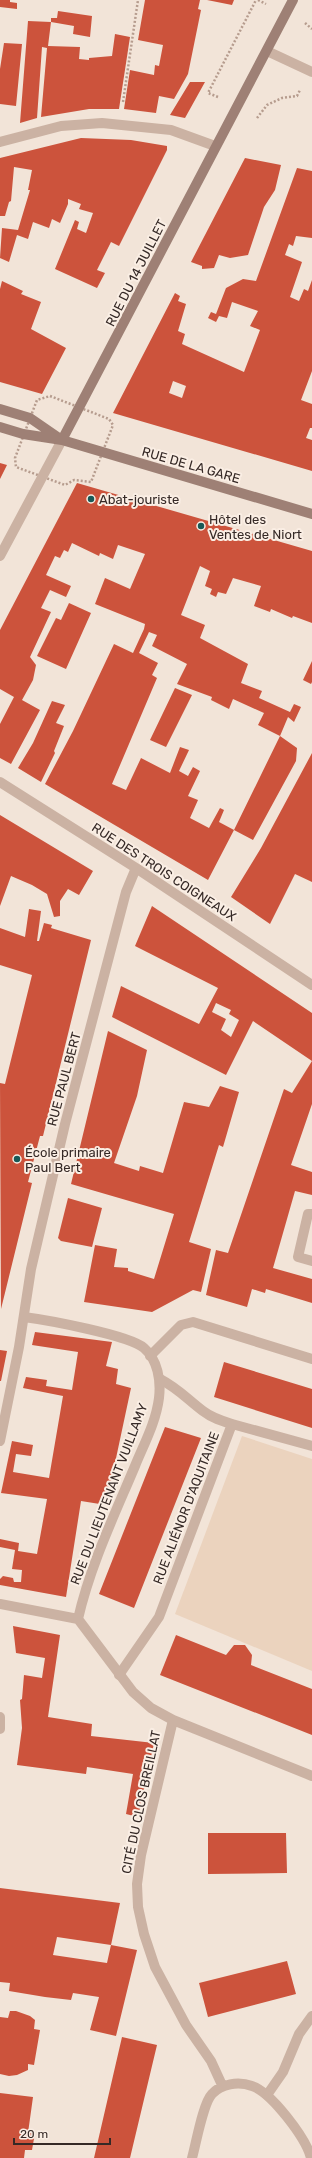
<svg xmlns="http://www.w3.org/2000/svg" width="312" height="2158" font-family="Rubik,sans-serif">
  <rect width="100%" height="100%" fill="#f2e4d8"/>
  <path fill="#ebd3be" d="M242 1436 312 1459V1671L175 1614Z"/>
  <path fill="#cc533c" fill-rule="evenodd" d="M0 0H10V2L17 3V9L0 7Z
    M145 0H200L198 9 201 10 188 74 174 99 159 96 156 113 124 109 130 70 154 75 155 65 159 66 163 45 138 40Z
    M207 0H234L232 5Z
    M58 11 92 16 90 37 73 34 74 26 51 22V18H57Z
    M28 21 51 22 48 46 80 47 79 59 89 60V58L112 56 115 34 130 37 119 109H89L41 117 47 48 42 47 37 118 20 123Z
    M4 43 22 44 16 106 0 104V69Z
    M190 82H205L185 118 170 115Z
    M81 138 131 140 167 146V150L119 246 111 242 97 270 105 273 97 288 55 269 75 220 79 222 77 229 86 233 93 213 79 209 81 204 68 199V204L60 223 52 219 49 228 33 222 28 239 17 235 9 262 0 258 2 228 18 230 30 190H28L32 170 14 167 11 201 9 202 5 216H0V158Z
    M245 158 281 165 275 190 264 207 248 255 230 258 219 255 214 268 202 269V266L191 262Z
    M297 168 312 171V238L296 236 293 246 289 244 285 255 302 262 290 297 299 301 304 289 308 291 312 280V371L301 400 312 404V428H310L306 438 312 440V471L113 413 175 293 180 296 178 301 186 304 178 331 185 334 182 344 244 372 260 330 250 326 258 311 232 302 227 318 219 316 216 322 208 318 211 312 216 314 226 288 243 279 256 281ZM173 381 186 386 182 398 169 393Z
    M2 281 23 291 21 294 41 302 31 329 66 348 42 394 0 382V289Z
    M0 463 7 465 0 479Z
    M77 483 312 551V623L293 616 292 618 271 609 270 612 254 606 261 586 233 578 226 594 218 592 216 597 210 594 212 589 205 586 210 571 200 566 181 615 205 625 200 638 248 664 241 683 262 691 259 698 290 712 294 704 301 707 294 722 288 717 280 736 258 725 264 713 233 699 229 709 211 700 212 697 177 684 187 664 152 646 157 635 149 632 139 653 158 663 152 675 157 678 112 784 126 790 141 758 170 773 180 747 189 750 179 771 188 776 193 767 200 771 188 796 198 800 190 818 209 828 220 808 224 810 219 822 234 830 208 880 45 784 73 731 114 644 133 653 144 629 145 624 95 604 105 578 130 589 145 554 118 545 113 559 100 553 99 556 72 543 68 552 64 550 60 558 55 556 46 575 71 586 66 597 50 590 41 608 51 612 30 657 36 665 33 680 22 700 40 710 11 764 0 758V724L14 697 0 689V630Z
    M69 603 91 613 66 669 37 656 56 618 61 620Z
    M312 661V682L311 684 303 680Z
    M175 688 192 695 166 747 150 740Z
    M52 701 65 705 56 723 64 726 54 751 55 753 41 782 18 768 33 743Z
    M280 736 297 748 296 761 253 840 234 830Z
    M312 753V882L295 874 270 924 231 897 261 848Z
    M0 815 93 871 79 895 68 889 60 901V916L54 917 47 894 32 885 11 876 0 906Z
    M152 906 312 1013V1104L291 1165 312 1172V1195L295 1191 273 1268 312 1279V1303L266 1289 265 1293 252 1289 247 1307 206 1295 216 1250 228 1253 284 1089 292 1093 312 1061 253 1021 226 1075 112 1017 121 986 199 1024 218 988 135 946ZM216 1003 231 1010 229 1014 239 1020 231 1037 221 1030 226 1019 212 1012Z
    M29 909 41 911 37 941H39L44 923 52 925 51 928 91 940 43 1136H40L28 1182 32 1183 1 1309 0 1083 5 1084 32 975 0 965V928L25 937Z
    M108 1031 147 1050 137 1096 114 1163 139 1171 140 1166 163 1173 184 1102 209 1107 220 1086 239 1092 223 1147 219 1145 189 1242 211 1249 201 1292 193 1290 152 1312 84 1302 95 1245 117 1249 114 1267 128 1268V1271L154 1279 174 1214 71 1184Z
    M68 1198 102 1208 92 1247 61 1241 58 1238Z
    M35 1332 112 1342 106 1366 118 1369 116 1384 131 1388 106 1505 81 1501 66 1597 0 1585V1579L3 1576 13 1578 14 1582H21L22 1570 12 1569 15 1550 0 1547V1539L19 1543 18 1551 37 1554 47 1499 1 1493 12 1441 33 1445 31 1456 16 1454 13 1472 49 1478 63 1396 23 1388 26 1377 47 1380 46 1386 72 1390 78 1352 32 1345Z
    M0 1350 7 1351 1 1381H0Z
    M224 1362 312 1389V1428L214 1397Z
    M165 1427 201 1438 134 1608 99 1594Z
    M13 1626 60 1635 48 1717 92 1724 91 1736 154 1743 138 1817 126 1814 133 1774 87 1767 86 1774 17 1765 22 1728 20 1700 22 1699 24 1675 42 1678 45 1658 16 1653Z
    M176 1635 226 1655 234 1645H245L252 1655 251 1665 312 1689V1735L160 1675Z
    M208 1833H286L287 1873 208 1874Z
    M0 1888 120 1903 111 1945 57 1937 53 1955 107 1963 111 1945 137 1950 116 2036 90 2030 99 1997 73 1993 71 2000 45 1997 9 1991 10 1983 0 1982Z
    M287 1961 296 1994 208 2017 199 1983Z
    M10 2011H16L30 2016 35 2020 34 2029 40 2030 34 2065 28 2064V2070L17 2075 9 2076 0 2074V2017L8 2018Z
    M122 2037 157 2045 130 2158H94Z
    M0 2093 33 2097 28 2133H35L32 2150H25L24 2158H0Z"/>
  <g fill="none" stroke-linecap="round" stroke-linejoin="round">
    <path stroke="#b69c8e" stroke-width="2.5" stroke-dasharray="2 2" stroke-linecap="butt" d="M258 0 266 4
      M305 23 312 29
      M218 97 208 93 256 0
      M123 102 138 0
      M257 118 267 105 282 98 297 96 300 90
      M50 396 109 419 113 425 91 482 74 480 65 485 16 467 15 458 37 400Z"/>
    <path stroke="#cbb2a3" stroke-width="10" d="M312 1214H308L298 1257 312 1261
      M150 1356 181 1325 193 1322 312 1359
      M232 1424 312 1446
      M119 1675 159 1617 232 1424C222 1421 212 1418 203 1411 187 1399 179 1389 160 1379
      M267 2095 283 2072 299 2034 312 2016"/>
    <path stroke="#cbb2a3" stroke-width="10" d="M267 51 312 72
      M0 142 61 126 102 123 171 130 215 146
      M0 556 62 440
      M0 782 136 868 312 985
      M24 1317C47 1320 129 1335 144 1348 158 1360 161 1381 159 1398 156 1422 144 1444 135 1466 114 1516 90 1566 78 1619
      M0 1441 19 1347 31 1269 65 1124 126 892 136 868
      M0 1604 78 1619 133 1692 151 1708 173 1720 312 1776
      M0 1717V1729
      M173 1720 141 1855 137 1884 138 1907 144 1934 155 1967 186 2025 211 2061 222 2085
      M192 2158C196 2144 203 2103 212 2094 221 2084 238 2081 252 2086 271 2092 306 2138 311 2158"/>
    <path stroke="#9e8075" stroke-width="10" d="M0 409 30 418 59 438
      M0 427 23 434 62 440 312 514
      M62 440 293 0"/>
  </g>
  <g fill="#195957" stroke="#faeee4" stroke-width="1.5">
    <circle cx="91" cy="499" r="4"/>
    <circle cx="201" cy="526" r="4"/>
    <circle cx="17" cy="1159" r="4"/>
  </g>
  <g text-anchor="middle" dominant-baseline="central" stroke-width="4" stroke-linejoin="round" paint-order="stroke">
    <g font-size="13" fill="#352926" stroke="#faeee4">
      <text transform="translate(136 273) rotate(-63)">RUE DU 14 JUILLET</text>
      <text transform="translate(191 465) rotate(16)">RUE DE LA GARE</text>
      <text transform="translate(164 872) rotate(33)">RUE DES TROIS COIGNEAUX</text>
      <text transform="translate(64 1079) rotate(-75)">RUE PAUL BERT</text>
      <text transform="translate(109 1494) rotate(-69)">RUE DU LIEUTENANT VUILLAMY</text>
      <text transform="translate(186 1508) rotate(-69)">RUE ALIÉNOR D'AQUITAINE</text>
      <text transform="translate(141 1802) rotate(-78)">CITÉ DU CLOS BREILLAT</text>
    </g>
    <g font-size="13" fill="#352926" stroke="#faeee4" text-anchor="start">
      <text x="99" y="499">Abat-jouriste</text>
      <text x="209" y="519">Hôtel des<tspan x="209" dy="15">Ventes de Niort</tspan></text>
      <text x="25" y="1152">École primaire<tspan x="25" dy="15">Paul Bert</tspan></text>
    </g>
  </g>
  <path d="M14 2138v6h96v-6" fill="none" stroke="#352926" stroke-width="2"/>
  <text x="20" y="2138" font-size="12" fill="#352926" stroke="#faeee4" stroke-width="3" paint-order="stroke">20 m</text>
</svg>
